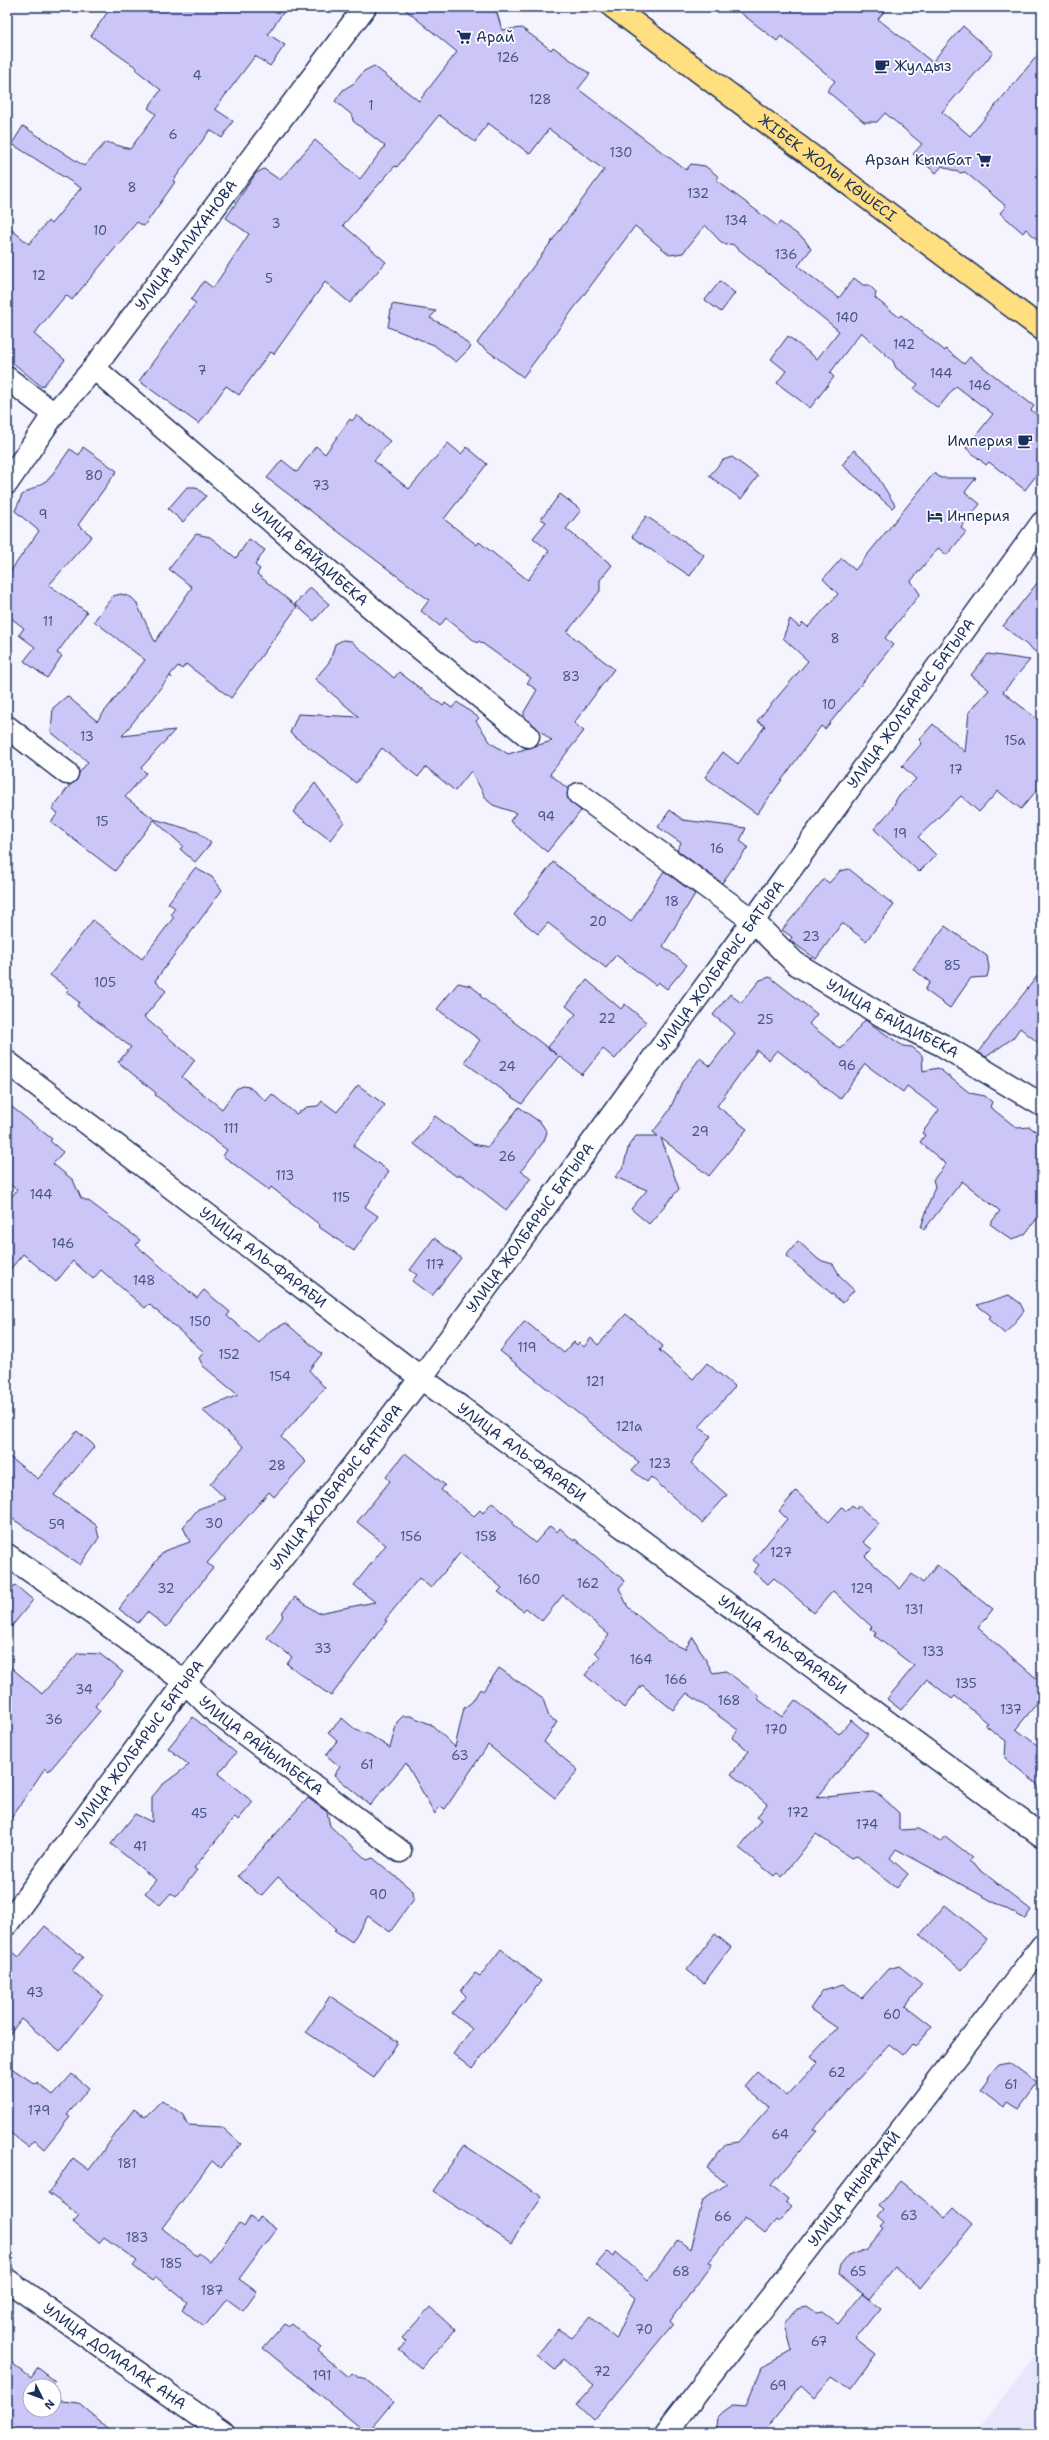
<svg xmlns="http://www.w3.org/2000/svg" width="1049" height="2440" font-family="'Shantell Sans',sans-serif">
  <rect width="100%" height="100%" fill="#f5f4fe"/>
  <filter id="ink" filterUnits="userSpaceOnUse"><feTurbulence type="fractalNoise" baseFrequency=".025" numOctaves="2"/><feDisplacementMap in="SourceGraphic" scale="8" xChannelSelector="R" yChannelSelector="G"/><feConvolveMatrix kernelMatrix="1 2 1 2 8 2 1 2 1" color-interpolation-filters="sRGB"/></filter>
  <g filter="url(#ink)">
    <path fill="#e9e6fc" d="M1042 2346V2433H975Z"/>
    <path fill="#ccc6f8" stroke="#1b2f5e" d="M111 7H287L268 34 285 45 270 66 255 56 215 109 233 121 222 138 210 130 173 181 175 182 144 226 137 222 72 300 66 295 34 334 65 360 42 387 7 358V226L29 244 48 221 51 224 81 188 12 144 23 126 84 166 106 142 130 149 156 114 148 108 161 90 136 70 137 68 91 36Z
      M402 7H490L497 13 502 30 522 28 551 50 553 47 590 74 578 89 686 170 691 164 705 166 719 177 716 180 777 226 780 222 804 239 811 249 798 266 839 298 854 278 863 285H869L876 292 875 298 899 317 901 315 945 351 946 349 964 364 970 357 1034 406 1031 410 1042 419V468L1025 490 989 462 986 465 966 448 993 414 956 386 938 408 914 389 918 384 896 368 893 361 861 332 830 373 834 377 810 408 777 383 786 371 771 359 788 336 817 359 839 331 732 244 726 245 720 241 705 225 683 253 670 255 635 226 523 377 477 343 604 170 549 129 530 154 488 123 475 142 439 115 397 167 395 166 343 225 386 262 350 303 325 282 274 354 270 352 239 395 226 386 199 424 139 381 196 303 191 300 204 281 213 288 249 234 226 218 256 173 264 169 280 180 315 140 360 179 385 146 353 121 352 115 335 101 343 90 354 83 364 71 374 66 419 101 457 52Z
      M733 7H888L878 19 932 62 963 26 993 53 942 112 970 136 1042 50V244L1026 229 1023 233 1000 213 1006 206 965 172 960 173 942 166 936 173 913 154 922 144 885 113 877 122H864L827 91 835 81 781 36 777 41Z
      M720 281 735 293 721 312 705 300Z
      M392 304 436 311 430 318 453 330 471 347 456 362 434 345 388 327Z
      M357 415 390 441 374 461 409 489 448 443 461 454 467 447 487 464 444 519 477 545 479 542 528 580 549 551 533 538 546 522 541 519 560 494 581 510 566 529 612 565 600 580V591L567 632 614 669 574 723 584 731 550 774 568 789V799L581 811 547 852 510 821 516 813 493 805 487 800 471 771 455 791 426 767 418 777 382 748 356 783 290 733 298 714 359 717 315 679 330 661 335 644 343 640 351 641 394 678 399 672 443 706 445 703 452 708 457 702 479 718 476 721 491 743 508 754 552 741 524 717V712L537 690 527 683 531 678 479 641 477 643 446 618 440 626 421 611 429 600 267 478 282 460 297 472 316 446 325 454 350 419 352 421Z
      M83 447 117 471 78 525 92 536 49 585 87 612 57 653 62 656 47 678 24 661 35 647 19 635 24 628 7 615V576L39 531 15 511 22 495 49 479 70 449 79 455Z
      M854 450 869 463 895 505 892 508 842 465Z
      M732 457 758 476 741 499 709 476 723 460Z
      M934 473 941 478H976L965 492 980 504 961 528 966 532 947 555 938 548 911 581 920 594 885 638 893 645 825 729 821 726 757 814 705 777 723 752 738 764 765 726 757 721 808 661 783 638 790 619 799 627 803 623 808 627 838 594 823 579 842 558 855 570Z
      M187 487H196L206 496 183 522 168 509Z
      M646 516 704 555 690 576 632 537Z
      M196 534 210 537 236 558 249 539 265 550 255 565 260 569 257 574 297 607 231 698 186 664 182 669 178 666 170 675 172 678 170 676 122 736 175 730 141 768 146 773 125 797 154 819 198 832 211 843 195 862 180 849 183 846 154 820 115 871 51 822 58 813 52 809 70 785 77 780 79 773 88 762 51 732 53 708 67 696 97 721 145 660 94 621 113 596 121 594 131 597 136 602 155 642 192 587 169 569Z
      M1042 577V657L1003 626Z
      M310 587 329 604 314 621 295 604Z
      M988 654 1030 660 1003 692 1042 723V784L1021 809 998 791 979 812 961 796 918 837 936 855 919 872 874 829 892 809 897 798 916 779 902 766 922 743 919 740 933 724 965 752 969 712 989 690 971 675Z
      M315 783 344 822 330 840 293 812Z
      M670 810 683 820 746 828 740 841 748 847 722 883 677 850 681 843 658 827Z
      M553 862 631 922 664 871 695 894 663 946 687 965 667 989 658 982 655 985 616 955 606 968 548 923 538 934 514 915Z
      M195 868 212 877 222 890 155 981 166 991 144 1017 195 1060 182 1077 222 1109 236 1089 243 1086 249 1087 266 1101 272 1094 296 1114 307 1107 318 1106 322 1101 337 1112 358 1085 385 1105 353 1146 389 1171 365 1207 378 1216 354 1251 319 1227 320 1225 271 1187 269 1190 223 1156 227 1150 155 1095 156 1093 118 1062 131 1047 77 1006 79 1002 66 992 69 989 50 975 93 920 142 959 174 917 171 914 175 908 168 903Z
      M849 869 894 905 866 941 842 923 816 959 792 942 790 940 792 937 782 930 824 879 829 883 840 871Z
      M945 926 987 956 989 968 987 977 971 978 950 1008 925 990 930 982 913 969Z
      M1042 970V1046L1020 1028 1013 1038 986 1057 978 1052Z
      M770 977 817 1014 809 1024 841 1049 865 1020 903 1046 912 1047 922 1055 923 1071 938 1068 970 1093 985 1096 992 1102 990 1107 1017 1128 1030 1127 1042 1136V1212L1025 1234 1012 1240 990 1224 1000 1211 962 1181 924 1230 921 1227 935 1186 933 1180 946 1164 920 1142 925 1135 922 1133 939 1110 907 1086 903 1092 865 1064 840 1099 777 1050 769 1060 757 1050 717 1106 747 1129 709 1176 661 1138 679 1189 649 1224 631 1209 647 1190 615 1177 623 1168 629 1145 636 1136H658L653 1132 669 1111 682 1082 700 1058 710 1066 735 1033 713 1015 730 994 741 1003 760 980Z
      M587 980 621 1009 625 1004 646 1022 615 1059 603 1049 582 1075 559 1056 522 1104 464 1062 480 1040 437 1009 458 983 471 986 481 994 480 996 557 1055 548 1047 576 1014 566 1006Z
      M7 1103 52 1139 50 1141 63 1152 53 1164 73 1180 81 1198 90 1202 140 1240 136 1245 197 1298 204 1290 230 1312 227 1316 259 1343 270 1331 286 1323 322 1354 309 1370 325 1388 281 1437 306 1462 274 1497 269 1492 207 1563 213 1568 167 1627 147 1612 138 1623 119 1609 164 1551 190 1542 183 1527 198 1509 226 1499 210 1484 244 1447 202 1410 238 1395 203 1366 199 1358 204 1352 149 1304 145 1308 101 1270 93 1279 73 1261 56 1282 23 1254 7 1273V1202L17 1190 7 1182Z
      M519 1107 541 1123 547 1132 544 1141 521 1171 531 1178 506 1210 463 1176 459 1175 457 1177 414 1144 435 1116 473 1144 488 1147Z
      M434 1238 461 1258 432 1296 412 1281 417 1275 410 1270Z
      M798 1241 819 1260 833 1264 839 1274 838 1275 854 1290 843 1303 786 1256Z
      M1009 1295 1020 1303 1024 1311 1005 1334 988 1319 991 1316 977 1305Z
      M626 1314 663 1346 659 1350 693 1379 707 1363 735 1387 699 1427 711 1436 691 1463 727 1495 702 1523 651 1477 647 1482 632 1470 639 1462 500 1351 525 1321 564 1353 574 1342 577 1345 579 1342 584 1347 591 1338 598 1345Z
      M77 1431 95 1446 54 1495 96 1525 99 1538 80 1565 7 1515V1455L38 1479Z
      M405 1453 445 1485 441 1490 474 1516 480 1510 483 1513 492 1502 513 1521V1525L535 1543 550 1526 557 1532 560 1528 574 1541 575 1539 625 1581 619 1588 628 1607 666 1640 685 1649 693 1637 713 1673 726 1671 758 1695 759 1700 782 1717 795 1700 839 1734 851 1720 868 1734 817 1798 873 1792 881 1796 899 1813V1830L919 1829 940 1842 945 1836 972 1857 969 1861 1031 1910 1025 1919 896 1849 890 1858 908 1874 897 1888 857 1856 851 1858 816 1834 782 1877 777 1873 774 1876 739 1848 761 1820 757 1817 767 1804 731 1774 749 1751 732 1738 738 1730 687 1693 673 1710 642 1685 624 1708 585 1675 600 1657 595 1652 609 1635 563 1595 542 1621 526 1608 523 1611 498 1592 502 1588 460 1553 431 1588 419 1578 385 1620 387 1621 331 1696 287 1664 292 1657 267 1638 282 1618 283 1611 295 1597 318 1613 375 1602 354 1585 386 1545 357 1522 390 1481 386 1477Z
      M796 1491 829 1522 842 1507 846 1511 852 1505 856 1509 859 1506 879 1524 863 1542 872 1549 865 1556 900 1589 912 1574 923 1583 937 1565 993 1609 978 1628 1042 1683V1697L1016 1729 1042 1749V1788L1005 1758 1006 1741 985 1725 988 1723 955 1696 952 1699 927 1679 901 1710 887 1699 914 1666 875 1636 876 1633 870 1629 872 1627 833 1591 814 1613 774 1578 768 1584 753 1572 759 1565 753 1560 787 1519 779 1511Z
      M15 1585 33 1600 7 1632V1595Z
      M78 1653 100 1654 123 1672 95 1706 100 1711 49 1771 45 1768 7 1824V1664L42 1694Z
      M499 1668 543 1699 549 1717 557 1722 544 1742 578 1770 555 1798 488 1745 445 1809 440 1806 435 1814 406 1763 370 1805 334 1775 340 1767 326 1755 337 1741 328 1733 342 1718 356 1730 370 1735 390 1748 397 1722 403 1716H411L432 1725 455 1747 464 1708 472 1702 480 1689 483 1691Z
      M193 1717 236 1753 218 1774 253 1802 238 1820 235 1817 194 1868 197 1870 176 1897 171 1893 160 1905 145 1893 156 1880 111 1844 135 1814 152 1822V1797L162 1785 189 1765 168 1748Z
      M308 1798 327 1812 330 1826 367 1860 373 1858 413 1891 414 1899 390 1932 368 1916 352 1942 334 1930 336 1929 278 1877 261 1896 238 1876Z
      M945 1905 987 1939 961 1970 920 1935Z
      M45 1926 83 1957 72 1971 104 1996 60 2051 21 2019 7 2038V1947L19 1957Z
      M715 1934 731 1947 704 1983 687 1970Z
      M501 1949 541 1981 472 2069 453 2054 472 2029 452 2013 466 1996 461 1991 475 1973 480 1976Z
      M899 1966 922 1984 906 2006 932 2026 915 2047 912 2044 903 2055 889 2044 814 2129 817 2131 771 2185 788 2199 786 2202 792 2206 779 2222 776 2220 765 2233 745 2217 709 2262 712 2264 670 2321 673 2324 594 2420 577 2404 594 2385 563 2359 555 2370 537 2355 558 2329 572 2338 591 2317 616 2339 635 2298 596 2265 608 2251 614 2256 616 2252 648 2280 678 2240 690 2249 703 2200 727 2184 707 2168 726 2144 738 2142 769 2107 744 2086 757 2071 787 2096 818 2062 811 2056 837 2028 810 2009 823 1990 843 1984 862 1998 888 1969Z
      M330 1996 398 2042 374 2078 306 2032Z
      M1010 2063 1037 2083 1018 2109 1007 2102 1004 2107 981 2090 988 2081 989 2076 999 2065Z
      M7 2065 35 2084 37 2082 53 2095 72 2074 89 2088 67 2115 70 2117 44 2149 34 2140 28 2147 7 2130Z
      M162 2100 183 2115 188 2125 222 2127 241 2144 220 2168 212 2161 162 2228 197 2256 199 2253 210 2262 239 2223 244 2227 250 2217 257 2222 260 2217 276 2229 239 2279 257 2292 243 2311 227 2299 204 2327 182 2309 187 2302 156 2277 152 2281 133 2266 137 2261 104 2237 99 2243 73 2222 79 2215 48 2193 73 2158 89 2170 134 2109 145 2117Z
      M464 2145 542 2197 511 2243 433 2191Z
      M900 2181 945 2217 954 2207 973 2224 920 2288 895 2267 869 2299 839 2274 841 2265 848 2256 868 2249 884 2229 881 2227 885 2223 878 2217 884 2210 879 2206Z
      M862 2294 880 2308 855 2339 876 2355 851 2389 832 2376 814 2398 801 2386 763 2433H715L717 2418 723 2412 733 2405 746 2406 762 2367 792 2351 785 2324 797 2308 806 2306 816 2313 822 2312 838 2324Z
      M430 2307 455 2330 421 2368 399 2350 406 2342 402 2338Z
      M285 2323 290 2326 292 2324 321 2348 318 2351 349 2377 352 2373 358 2377 364 2378 393 2402 367 2433 263 2348Z
      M7 2359 31 2378 38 2368 55 2381 51 2386H30V2410H54V2400L78 2403 113 2433H20L7 2423Z"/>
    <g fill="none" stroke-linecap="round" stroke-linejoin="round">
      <g stroke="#1b2f5e" stroke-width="25">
        <g id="minor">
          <path id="s1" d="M94 368 389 623 528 736"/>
          <path d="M7 378 54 414"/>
          <path id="s2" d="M7 483 54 414 94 368 365 7"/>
          <path d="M7 727 67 773"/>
          <path id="s3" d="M579 794 752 920 795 963 883 1016 942 1045 1042 1105"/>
          <path id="s4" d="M7 1062 421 1378 1042 1836"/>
          <path id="s5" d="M7 1555 93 1614 185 1682 214 1711 400 1851"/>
          <path id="s6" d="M7 1924 185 1682 421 1378 1042 523"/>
          <path id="s7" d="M7 2280 223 2433"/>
          <path id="s8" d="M666 2433 1042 1946"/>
        </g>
      </g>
      <g stroke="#1b2f5e" stroke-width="25">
        <g id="trunk">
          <path id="s9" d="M613 7 1042 329"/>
        </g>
      </g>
      <use href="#minor" stroke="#fff" stroke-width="22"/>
      <use href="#trunk" stroke="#ffdf80" stroke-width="22"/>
    </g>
  </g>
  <defs>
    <g id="supermarket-bare" transform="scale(1.2)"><path d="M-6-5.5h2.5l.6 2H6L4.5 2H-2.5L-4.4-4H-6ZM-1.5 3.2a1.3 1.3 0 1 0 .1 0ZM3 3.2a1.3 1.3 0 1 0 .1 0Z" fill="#1b2f5e" stroke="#fff" stroke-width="2.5" paint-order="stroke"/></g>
    <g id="cafe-bare" transform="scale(1.2)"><path d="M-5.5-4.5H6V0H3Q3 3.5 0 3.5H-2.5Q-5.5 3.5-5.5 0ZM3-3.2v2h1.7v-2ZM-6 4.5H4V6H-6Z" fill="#1b2f5e" stroke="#fff" stroke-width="2.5" paint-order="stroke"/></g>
    <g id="hotel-bare" transform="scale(1.2)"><path d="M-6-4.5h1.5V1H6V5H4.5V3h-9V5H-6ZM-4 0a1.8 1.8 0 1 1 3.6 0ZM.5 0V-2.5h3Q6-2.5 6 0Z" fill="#1b2f5e" stroke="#fff" stroke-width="2.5" paint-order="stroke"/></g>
  </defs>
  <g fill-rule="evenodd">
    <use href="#supermarket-bare" x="464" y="37"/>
    <use href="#cafe-bare" x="882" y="66"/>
    <use href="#supermarket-bare" x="984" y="160"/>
    <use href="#cafe-bare" x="1025" y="441"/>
    <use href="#hotel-bare" x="935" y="516"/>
  </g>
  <g text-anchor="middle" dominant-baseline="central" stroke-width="3.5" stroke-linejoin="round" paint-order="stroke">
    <g font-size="13" fill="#475584">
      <text x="508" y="57">126</text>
      <text x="197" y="75">4</text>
      <text x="540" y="99">128</text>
      <text x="371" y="105">1</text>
      <text x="173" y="134">6</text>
      <text x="621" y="152">130</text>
      <text x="132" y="187">8</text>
      <text x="698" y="193">132</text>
      <text x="736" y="220">134</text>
      <text x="276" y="223">3</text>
      <text x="100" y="230">10</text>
      <text x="786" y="254">136</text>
      <text x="39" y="275">12</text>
      <text x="269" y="278">5</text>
      <text x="847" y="317">140</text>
      <text x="904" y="344">142</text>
      <text x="202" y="370">7</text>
      <text x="941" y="373">144</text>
      <text x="980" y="385">146</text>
      <text x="94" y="475">80</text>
      <text x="321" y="485">73</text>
      <text x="43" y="514">9</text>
      <text x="48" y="621">11</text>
      <text x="835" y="638">8</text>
      <text x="571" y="676">83</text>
      <text x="829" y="704">10</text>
      <text x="87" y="736">13</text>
      <text x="1015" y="740">15а</text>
      <text x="956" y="769">17</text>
      <text x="546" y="816">94</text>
      <text x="102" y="821">15</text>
      <text x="900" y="833">19</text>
      <text x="717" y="848">16</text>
      <text x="672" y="901">18</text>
      <text x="598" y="921">20</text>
      <text x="811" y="936">23</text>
      <text x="952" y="965">85</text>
      <text x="105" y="982">105</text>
      <text x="607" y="1018">22</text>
      <text x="765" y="1019">25</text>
      <text x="847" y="1065">96</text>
      <text x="507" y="1066">24</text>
      <text x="231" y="1128">111</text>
      <text x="700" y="1131">29</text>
      <text x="507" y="1156">26</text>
      <text x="285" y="1175">113</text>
      <text x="41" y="1194">144</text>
      <text x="341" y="1197">115</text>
      <text x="63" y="1243">146</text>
      <text x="435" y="1264">117</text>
      <text x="144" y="1280">148</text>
      <text x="200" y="1321">150</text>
      <text x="527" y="1347">119</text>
      <text x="229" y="1354">152</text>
      <text x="280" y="1376">154</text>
      <text x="595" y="1381">121</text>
      <text x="629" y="1426">121а</text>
      <text x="660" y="1463">123</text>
      <text x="277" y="1465">28</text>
      <text x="214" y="1523">30</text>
      <text x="57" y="1524">59</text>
      <text x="411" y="1536">156</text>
      <text x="486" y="1536">158</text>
      <text x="781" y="1552">127</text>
      <text x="529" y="1579">160</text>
      <text x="588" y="1583">162</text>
      <text x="166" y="1588">32</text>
      <text x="862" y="1588">129</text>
      <text x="914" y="1609">131</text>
      <text x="323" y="1648">33</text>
      <text x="933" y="1651">133</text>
      <text x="641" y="1659">164</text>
      <text x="676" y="1679">166</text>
      <text x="966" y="1683">135</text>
      <text x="84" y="1689">34</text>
      <text x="729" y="1700">168</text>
      <text x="1011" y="1709">137</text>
      <text x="54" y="1719">36</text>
      <text x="776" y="1729">170</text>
      <text x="460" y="1755">63</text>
      <text x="367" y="1764">61</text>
      <text x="798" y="1812">172</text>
      <text x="199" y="1813">45</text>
      <text x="867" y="1824">174</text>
      <text x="140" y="1846">41</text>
      <text x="378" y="1894">90</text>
      <text x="35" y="1992">43</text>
      <text x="892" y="2014">60</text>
      <text x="837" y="2072">62</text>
      <text x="1011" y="2084">61</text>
      <text x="39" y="2110">179</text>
      <text x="780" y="2134">64</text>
      <text x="127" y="2163">181</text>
      <text x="909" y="2215">63</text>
      <text x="723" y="2216">66</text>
      <text x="137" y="2237">183</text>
      <text x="171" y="2263">185</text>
      <text x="681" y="2271">68</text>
      <text x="858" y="2271">65</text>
      <text x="212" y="2290">187</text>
      <text x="644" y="2329">70</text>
      <text x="819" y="2341">67</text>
      <text x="602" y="2371">72</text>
      <text x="322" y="2375">191</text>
      <text x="778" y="2385">69</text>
    </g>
    <g font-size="15" fill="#1b2f5e" stroke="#fff" text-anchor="start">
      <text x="476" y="37">Арай</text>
      <text x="894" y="66">Жулдыз</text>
      <text x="972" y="160" text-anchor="end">Арзан Кымбат</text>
      <text x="1013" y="441" text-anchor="end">Империя</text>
      <text x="947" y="516">Инперия</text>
    </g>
    <g font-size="15" fill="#1b2f5e" stroke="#fff">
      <text stroke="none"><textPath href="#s9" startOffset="268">ЖІБЕК ЖОЛЫ КӨШЕСІ</textPath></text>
      <text stroke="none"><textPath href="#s2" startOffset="298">УЛИЦА УАЛИХАНОВА</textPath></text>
      <text stroke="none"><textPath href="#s1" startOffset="285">УЛИЦА БАЙДИБЕКА</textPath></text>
      <text stroke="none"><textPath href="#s6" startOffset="1519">УЛИЦА ЖОЛБАРЫС БАТЫРА</textPath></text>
      <text stroke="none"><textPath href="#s6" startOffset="1195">УЛИЦА ЖОЛБАРЫС БАТЫРА</textPath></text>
      <text stroke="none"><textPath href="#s3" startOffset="387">УЛИЦА БАЙДИБЕКА</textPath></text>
      <text stroke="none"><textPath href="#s6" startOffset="871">УЛИЦА ЖОЛБАРЫС БАТЫРА</textPath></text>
      <text stroke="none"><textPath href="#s4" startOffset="322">УЛИЦА АЛЬ-ФАРАБИ</textPath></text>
      <text stroke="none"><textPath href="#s4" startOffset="646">УЛИЦА АЛЬ-ФАРАБИ</textPath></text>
      <text stroke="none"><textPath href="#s6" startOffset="547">УЛИЦА ЖОЛБАРЫС БАТЫРА</textPath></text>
      <text stroke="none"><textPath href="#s4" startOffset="970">УЛИЦА АЛЬ-ФАРАБИ</textPath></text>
      <text stroke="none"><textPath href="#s6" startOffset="223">УЛИЦА ЖОЛБАРЫС БАТЫРА</textPath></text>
      <text stroke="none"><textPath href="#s5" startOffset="318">УЛИЦА РАЙЫМБЕКА</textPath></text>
      <text stroke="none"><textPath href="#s8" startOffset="308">УЛИЦА АНЫРАХАЙ</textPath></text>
      <text stroke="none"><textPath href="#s7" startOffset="132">УЛИЦА ДОМАЛАК АНА</textPath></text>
    </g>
  </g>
  <rect width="1049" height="2440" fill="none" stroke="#fff" stroke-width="24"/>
  <rect x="12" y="12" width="1025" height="2416" fill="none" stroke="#1b2f5e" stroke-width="1.5" filter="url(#ink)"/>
  <g transform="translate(42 2398) rotate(132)"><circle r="19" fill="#ffffff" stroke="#a4acbf"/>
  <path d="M0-3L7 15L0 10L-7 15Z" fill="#1b2f5e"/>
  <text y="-6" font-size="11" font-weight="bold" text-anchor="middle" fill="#1b2f5e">N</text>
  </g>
</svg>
